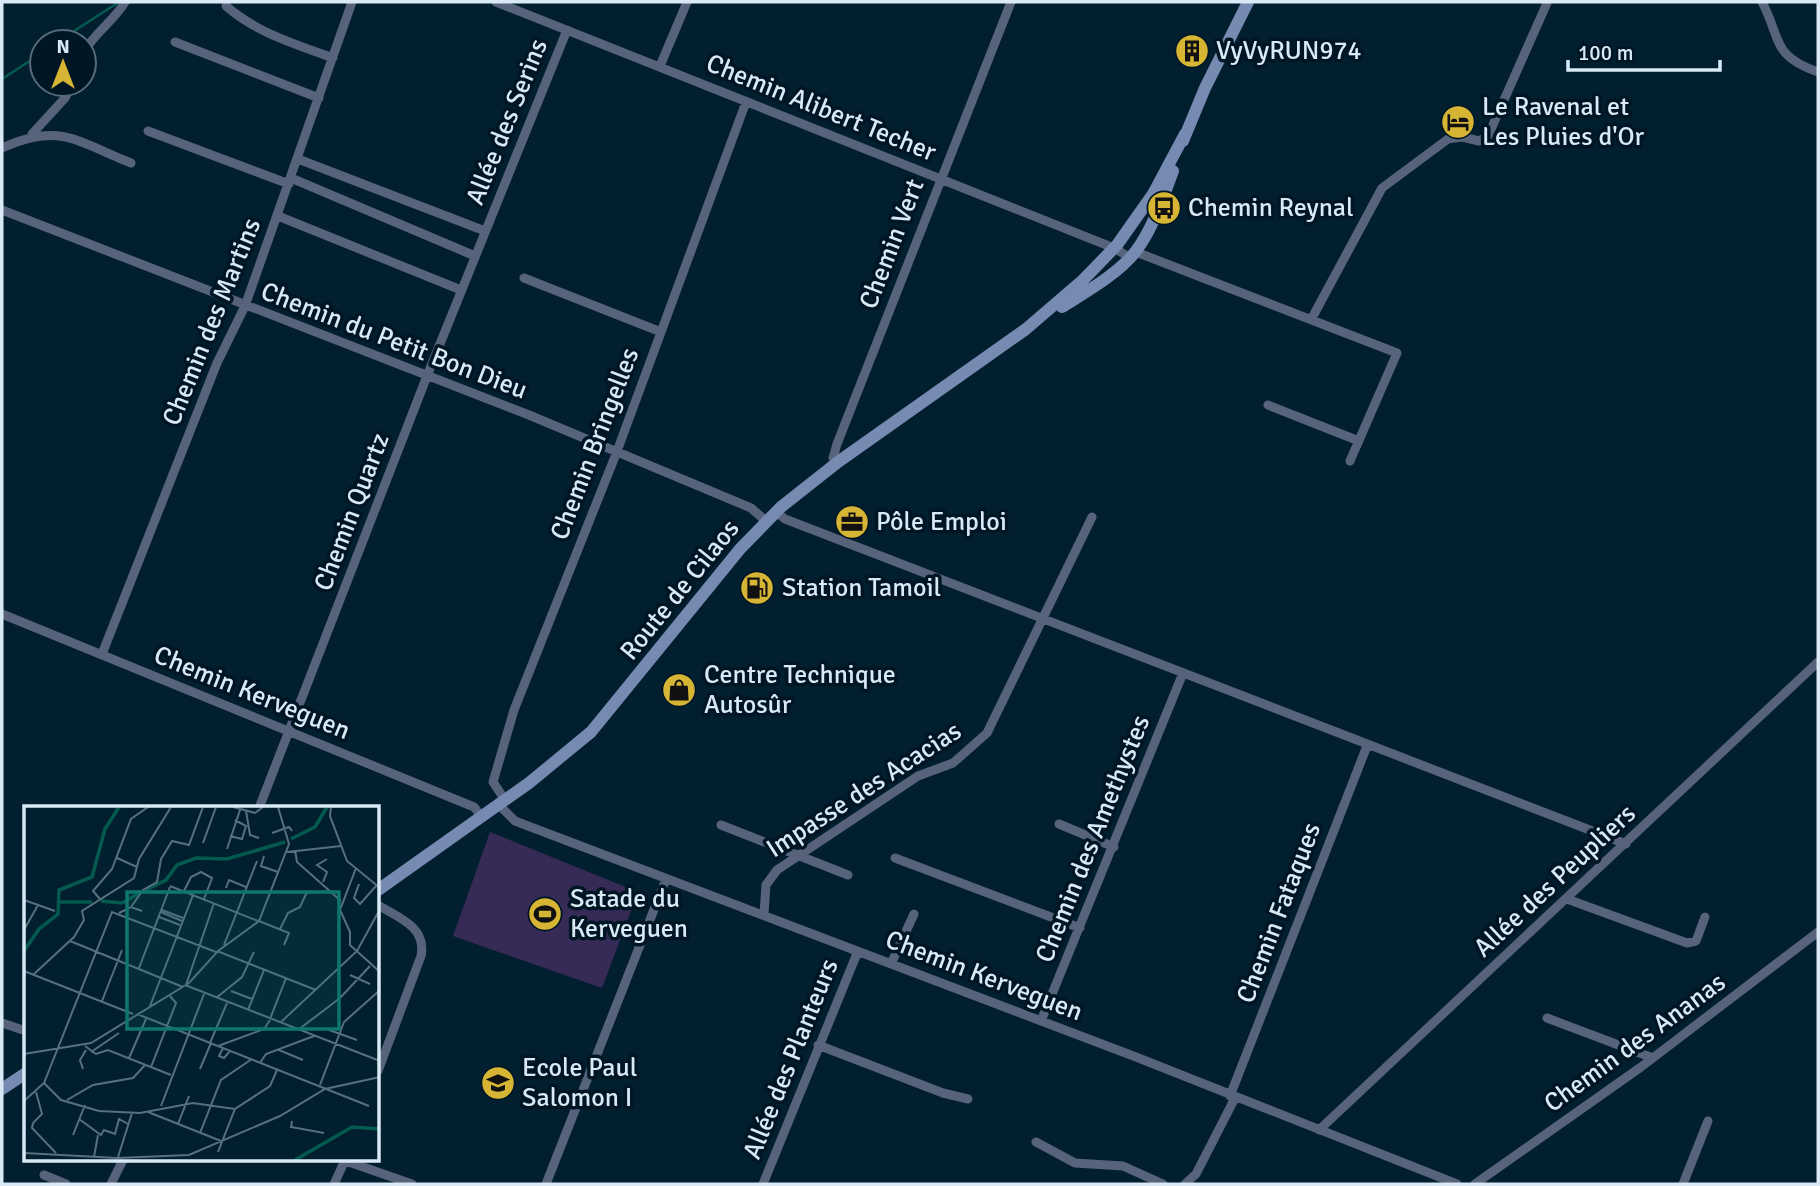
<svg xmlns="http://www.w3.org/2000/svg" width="1820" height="1186" font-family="Signika,sans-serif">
  <rect width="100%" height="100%" fill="#021f2f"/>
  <path fill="#362a57" d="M490 832 638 892 602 988 453 936Z"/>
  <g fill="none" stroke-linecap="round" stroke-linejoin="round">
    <path stroke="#045a4e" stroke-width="2.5" d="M57 42 119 2
      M2 79 42 53"/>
    <path stroke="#57627b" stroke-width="9" d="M496 2 1114 248 1129 257
      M1762 2C1782 40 1771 55 1818 72
      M226 6C257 33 295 44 333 58
      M175 42 319 98
      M84 52C94 33 114 21 125 2
      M660 66 687 2
      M148 131 289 184
      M32 134 65 98 72 84
      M2 148C59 122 76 141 131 163
      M298 159 485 231
      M291 178 475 256
      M2 210 529 415 751 508 766 521
      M278 216 461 290
      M1136 252 1397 353 1350 461
      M524 278 661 332
      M1312 318 1382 188 1448 139 1462 137 1479 141 1488 136 1547 3
      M1268 405 1359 441
      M838 462 833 458 837 444 1011 2
      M776 512 785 519 1626 844
      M2 614 474 807 482 817
      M102 654 217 363 245 306 352 2
      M505 800 493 782 514 710 616 454 746 102
      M499 805 515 821 1136 1057 1457 1184
      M259 808 427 376 567 30
      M1059 824 1114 847
      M721 825 848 875
      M895 858 1080 928
      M1567 899 1687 943 1696 941 1705 917
      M378 905C399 918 427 927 421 956L378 1071
      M764 914 766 885 777 870 918 776 953 763 987 733 1092 517
      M891 964 914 914
      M1547 1018 1653 1058
      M1041 1021 1183 673
      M2 1023 26 1031
      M818 1045 943 1093 968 1099
      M1230 1096 1367 746
      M1319 1130 1818 662
      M1036 1142 1075 1163 1123 1166 1163 1184
      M343 1160 412 1184
      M44 1175 66 1184
      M111 1184 123 1160
      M334 1184 345 1160
      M546 1184 666 879
      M763 1184 858 951
      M1185 1184 1196 1174 1235 1098
      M1475 1184 1641 1067 1818 932
      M1683 1184 1708 1121"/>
    <path stroke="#778ab1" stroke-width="12" d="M1183 141 1205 88 1248 2
      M1062 307C1086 292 1118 274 1136 251 1153 228 1163 198 1173 171
      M378 890 529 783 591 732 740 549 781 507 838 462 1026 329 1083 280 1117 245 1153 194 1185 134
      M2 1089 26 1073"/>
  </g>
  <defs>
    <g id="building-disc" transform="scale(1.75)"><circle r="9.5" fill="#d6b534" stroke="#001625"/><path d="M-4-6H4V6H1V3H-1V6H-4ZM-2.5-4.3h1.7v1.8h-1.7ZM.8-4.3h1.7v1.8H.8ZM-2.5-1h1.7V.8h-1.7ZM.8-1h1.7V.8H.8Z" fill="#111"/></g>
    <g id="hotel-disc" transform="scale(1.75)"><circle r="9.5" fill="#d6b534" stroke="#001625"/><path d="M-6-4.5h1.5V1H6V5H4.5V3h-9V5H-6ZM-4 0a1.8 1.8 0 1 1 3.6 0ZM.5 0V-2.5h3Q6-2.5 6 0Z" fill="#111"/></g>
    <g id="bus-disc" transform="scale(1.75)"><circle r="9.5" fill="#d6b534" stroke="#001625"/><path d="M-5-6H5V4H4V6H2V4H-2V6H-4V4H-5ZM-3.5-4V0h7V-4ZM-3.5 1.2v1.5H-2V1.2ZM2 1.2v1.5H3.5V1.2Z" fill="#111"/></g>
    <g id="office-disc" transform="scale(1.75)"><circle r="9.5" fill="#d6b534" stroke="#001625"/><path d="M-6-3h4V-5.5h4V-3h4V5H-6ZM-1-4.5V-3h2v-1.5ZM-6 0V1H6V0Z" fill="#111"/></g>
    <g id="fuel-disc" transform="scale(1.75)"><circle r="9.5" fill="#d6b534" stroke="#001625"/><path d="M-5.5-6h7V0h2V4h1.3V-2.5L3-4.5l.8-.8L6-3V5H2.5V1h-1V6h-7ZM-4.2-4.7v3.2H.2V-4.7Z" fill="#111"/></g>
    <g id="shop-disc" transform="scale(1.75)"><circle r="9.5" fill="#d6b534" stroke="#001625"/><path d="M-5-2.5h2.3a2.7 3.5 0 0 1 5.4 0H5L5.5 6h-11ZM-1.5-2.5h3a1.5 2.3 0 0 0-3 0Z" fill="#111"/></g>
    <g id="stadium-disc" transform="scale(1.75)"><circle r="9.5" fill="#d6b534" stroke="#001625"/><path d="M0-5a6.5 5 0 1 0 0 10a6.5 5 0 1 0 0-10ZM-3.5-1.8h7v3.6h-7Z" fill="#111"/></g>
    <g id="school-disc" transform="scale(1.75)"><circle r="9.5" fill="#d6b534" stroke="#001625"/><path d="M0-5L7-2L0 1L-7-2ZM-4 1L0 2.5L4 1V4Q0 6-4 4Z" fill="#111"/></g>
  </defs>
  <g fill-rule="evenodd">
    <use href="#building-disc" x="1192" y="51"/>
    <use href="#hotel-disc" x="1458" y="122"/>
    <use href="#bus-disc" x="1164" y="208"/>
    <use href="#office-disc" x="852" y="522"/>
    <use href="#fuel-disc" x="757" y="588"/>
    <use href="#shop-disc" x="679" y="690"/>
    <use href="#stadium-disc" x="545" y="914"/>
    <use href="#school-disc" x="498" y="1083"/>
  </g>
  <g text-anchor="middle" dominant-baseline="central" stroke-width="7" stroke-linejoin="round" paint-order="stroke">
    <g font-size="26" fill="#d9e9f5" stroke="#001625" text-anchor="start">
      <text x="1216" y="51">VyVyRUN974</text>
      <text x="1482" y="107">Le Ravenal et<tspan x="1482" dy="30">Les Pluies d'Or</tspan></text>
      <text x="1188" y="208">Chemin Reynal</text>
      <text x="876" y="522">Pôle Emploi</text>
      <text x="782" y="588">Station Tamoil</text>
      <text x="704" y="675">Centre Technique<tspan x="704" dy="30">Autosûr</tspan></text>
      <text x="570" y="899">Satade du<tspan x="570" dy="30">Kerveguen</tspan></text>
      <text x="522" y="1068">Ecole Paul<tspan x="522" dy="30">Salomon I</tspan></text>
    </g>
    <g font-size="26" fill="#d9e9f5" stroke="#001625">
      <text transform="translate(821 108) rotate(22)">Chemin Alibert Techer</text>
      <text transform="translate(507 122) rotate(-68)">Allée des Serins</text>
      <text transform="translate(892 244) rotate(-69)">Chemin Vert</text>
      <text transform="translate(212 322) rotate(-68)">Chemin des Martins</text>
      <text transform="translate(394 341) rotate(21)">Chemin du Petit Bon Dieu</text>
      <text transform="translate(595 444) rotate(-69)">Chemin Bringelles</text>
      <text transform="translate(352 512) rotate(-69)">Chemin Quartz</text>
      <text transform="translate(680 590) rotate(-51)">Route de Cilaos</text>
      <text transform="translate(252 693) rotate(22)">Chemin Kerveguen</text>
      <text transform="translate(864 790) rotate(-33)">Impasse des Acacias</text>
      <text transform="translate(1093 839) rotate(-68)">Chemin des Amethystes</text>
      <text transform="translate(1555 881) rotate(-43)">Allée des Peupliers</text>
      <text transform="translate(1279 913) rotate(-69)">Chemin Fataques</text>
      <text transform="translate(984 976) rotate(21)">Chemin Kerveguen</text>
      <text transform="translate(1635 1043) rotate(-36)">Chemin des Ananas</text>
      <text transform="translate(791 1059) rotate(-68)">Allée des Planteurs</text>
    </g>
  </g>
  <g transform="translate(24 806)">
    <rect width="355" height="355" fill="#021f2f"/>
    <path fill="none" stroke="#045a4e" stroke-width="3.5" d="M267 33 291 21 303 1M122 84 142 74 153 59 172 52 203 53 261 36M77 95 98 97 114 88M35 96H68M0 145 15 123 34 108 35 84 68 71 81 23 95 1M271 354 328 321 356 323"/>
    <path fill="none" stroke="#58707e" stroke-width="2" d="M209 1 231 7 239 1M307 1 306 10 323 55 356 82M222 5 226 29 235 32M248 27 265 21 268 25M206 30 218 33 222 20 211 14M179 37 192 1M203 43 216 4M271 44 273 56 317 95M263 46 317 40M240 50 237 60 254 66M93 52 113 61M332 62 316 104 326 126V139L356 166M299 76 303 66 293 59 303 53M335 78 330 92 336 98 352 80M146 80 234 115M202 82 205 74 222 81M160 85 167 71 177 66 188 72 180 93M76 93 69 85 88 63 107 13 124 1M0 94 31 105M107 101 119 84 133 76 137 53 148 35 165 39 179 1M138 104 159 112M137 106 158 115M95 107 107 101 118 105M135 111 156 119M235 115 265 127 260 139M256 123 264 107 276 101 283 86M0 124 14 99M46 135 159 181M200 139 233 55M193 145 292 184M115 162 146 81M0 165 109 208M10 168 50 131 60 114 58 105 110 72 115 53 147 1M326 169 346 178M161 179 356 255M162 179 190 97M207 185 228 193M192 192 218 171 230 146M78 195 98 144M126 200 169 89M224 204 240 164M113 208 345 300M246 213 262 172M257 216 333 145 356 103M274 224 316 192 346 160M305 224 333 234M186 237 203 197M61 240 72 248 84 244 147 269M194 240 240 223 246 214M199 242 195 250 200 252 206 245M255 244 279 254M67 246 95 227M0 248 67 237 165 177 194 145 235 115 265 38 254 1M105 252 122 213M236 257 242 248 290 230M127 261 152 197 146 190M59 263 56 254 62 244M176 263 187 237M20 277 37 294 75 305 116 307 169 297 211 303M296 279 320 216 356 184M43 294 69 279 109 272 121 259M0 295 20 277 88 106 192 146M137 300 180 188M124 306 197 335M55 313 77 329 80 324 91 328 95 313 104 318M268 315 267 321 300 327M9 317 8 322 32 347M9 317 18 308 12 286M154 318 165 290M176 327 197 274 228 253M49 329 61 299M194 346 211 303 246 280 253 264M0 347 93 352 165 349 256 310 301 283 356 271M70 351 74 329M94 351 108 307"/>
    <path fill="#0f766e" fill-opacity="0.15" stroke="#0f766e" stroke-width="3.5" d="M103 86H315V223H103Z"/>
    <rect width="355" height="355" fill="none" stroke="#d9e9f5" stroke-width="3.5"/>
  </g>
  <rect width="1820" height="1186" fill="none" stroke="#d9e9f5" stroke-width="7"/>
  <g transform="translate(63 63)"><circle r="33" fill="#001625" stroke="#576a78" stroke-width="2"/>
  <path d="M0-5L12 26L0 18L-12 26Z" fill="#d6b534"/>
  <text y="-10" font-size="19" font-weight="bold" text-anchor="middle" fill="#d9e9f5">N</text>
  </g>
  <path d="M1568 60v10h152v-10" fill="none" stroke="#d9e9f5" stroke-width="3.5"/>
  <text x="1578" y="60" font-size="21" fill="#d9e9f5" stroke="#001625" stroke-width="5" paint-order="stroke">100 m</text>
</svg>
